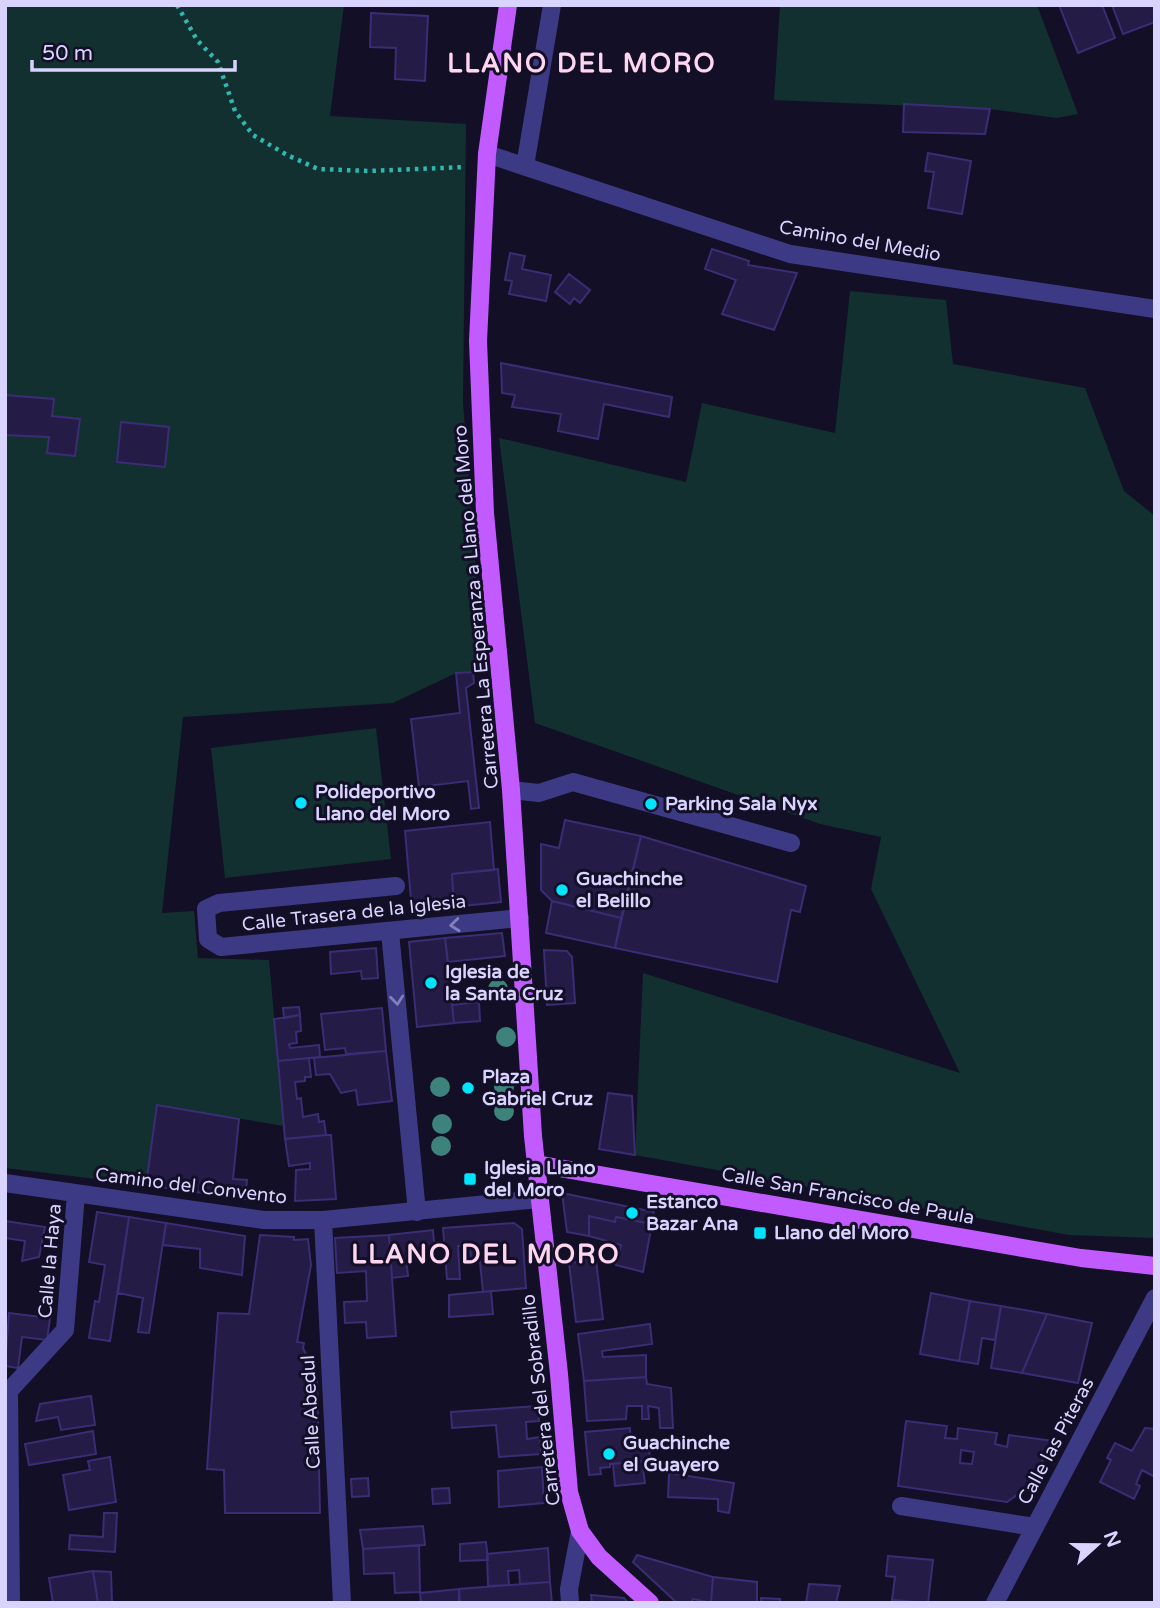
<svg xmlns="http://www.w3.org/2000/svg" width="1160" height="1608" font-family="'Varela Round',sans-serif">
  <rect width="100%" height="100%" fill="#130f26"/>
  <path fill="#12302f" d="M5 5H344L330 116 466 124 463 403 484 670 456 673 393 703 183 717 162 913 194 911 198 958 269 960 284 1126 157 1105 146 1185 5 1168Z
    M780 5H1037L1078 114 1057 118 990 109 774 100Z
    M850 291 946 300 953 364 1085 388 1124 491 1155 516V1238L1069 1235 635 1155 643 973 960 1073 871 889 881 837 820 824 535 723 499 438 686 482 702 403 835 433Z
    M376 728 391 859 225 878 211 748Z"/>
  <path fill="#241b47" stroke="#3b2d73" stroke-width="2" fill-rule="evenodd" d="M1059 5H1102L1115 38 1078 53Z
    M1112 5H1155V22L1123 34Z
    M371 13 428 16 425 81 395 79 396 48 370 47Z
    M904 104 990 109 985 134 903 132Z
    M928 153 971 161 962 214 928 208 934 172 925 171Z
    M712 249 749 261 748 265 797 273 774 330 722 314 736 280 705 269Z
    M510 253 525 256 522 269 551 275 546 301 509 294 512 281 505 280Z
    M569 274 590 290 580 303 574 298 570 304 555 292Z
    M501 363 672 397 669 417 604 404 598 439 558 431 561 414 512 407 515 395 502 393Z
    M5 395 54 399 52 416 80 419 75 456 47 453 49 437 5 435Z
    M121 422 169 427 165 467 117 462Z
    M473 672 474 683 466 688 479 808 471 809 468 781 419 787 411 719 460 713 456 673Z
    M565 820 641 836 621 918 552 901 541 890V844L559 848Z
    M490 822 494 870 452 874 454 907 412 911 405 831Z
    M641 836 806 886 800 912 791 910 777 982 615 948Z
    M498 869 501 902 454 907 452 874Z
    M552 901 621 918 615 948 546 933Z
    M502 933 505 956 448 962 445 938Z
    M445 938 454 1023 417 1027 409 942Z
    M376 948 378 978 362 979 361 971 331 974 330 952Z
    M544 950 567 951 572 957 575 1003 547 1005Z
    M479 1002 480 1021 454 1023 452 1005Z
    M299 1007 300 1015 284 1018 283 1008Z
    M382 1008 386 1051 346 1054 345 1048 325 1050 321 1014Z
    M300 1015 301 1031 296 1032 297 1043 289 1044 290 1048 319 1045 320 1057 278 1061 274 1019Z
    M386 1051 392 1101 358 1105 356 1090 341 1093 330 1074 316 1075 314 1058Z
    M309 1058 311 1077H305V1081L295 1082 297 1099 301 1098 303 1117 318 1114 319 1122 324 1121 326 1135 285 1139 278 1061Z
    M608 1093 632 1096 635 1155 599 1149Z
    M157 1105 239 1119 233 1179 247 1180 245 1199 146 1185Z
    M326 1135H331L336 1199 295 1201 296 1170 310 1169V1163L289 1166 285 1139Z
    M562 1193 654 1212 652 1224 616 1217 615 1222 589 1216V1236L567 1232Z
    M97 1212 129 1217 110 1341 89 1338 95 1301 99 1302 105 1265 89 1262Z
    M589 1216 615 1222 616 1217 652 1224 643 1272 616 1265 621 1245 589 1236Z
    M129 1217 166 1223 149 1333 138 1332 143 1298 118 1293Z
    M5 1221 45 1227 39 1257 22 1261 25 1241 5 1238Z
    M166 1223 245 1236 242 1275 200 1268V1249L163 1245Z
    M514 1223 522 1229 526 1288 483 1292 480 1262 471 1263 470 1245 458 1246 460 1279H447L443 1228Z
    M433 1230 435 1255 406 1258 408 1276 392 1278 389 1235Z
    M260 1235 294 1237V1240L308 1239 311 1265 297 1342 304 1343 303 1348 317 1378 320 1513H225L224 1470 207 1469 218 1313 249 1314Z
    M389 1235 396 1336 367 1338 366 1322 345 1323 344 1302 367 1301 366 1271 337 1273 335 1238Z
    M585 1257 596 1260 603 1319 576 1322 569 1263 585 1261Z
    M491 1291 493 1314 449 1317V1295Z
    M931 1293 970 1301 959 1361 920 1354Z
    M970 1301 1001 1306 995 1340 982 1338 978 1364 959 1361Z
    M1001 1306 1047 1314 1022 1373 991 1368Z
    M9 1313 50 1318 47 1340 22 1337 18 1368 5 1366Z
    M1047 1314 1092 1323 1078 1383 1022 1373Z
    M650 1324 652 1344 602 1351 603 1357 646 1355V1377L584 1381 578 1334Z
    M646 1377 647 1384 671 1388 673 1428H660L659 1408 648 1406 649 1419H642V1406H627L626 1419 587 1421 584 1381Z
    M91 1396 95 1425 61 1430 58 1417 36 1421 40 1404Z
    M538 1406 539 1421 526 1422 527 1439 540 1437 541 1454 499 1457 496 1425 452 1428 451 1412Z
    M906 1421 947 1426 945 1438 957 1439 958 1428 997 1433 995 1444 1007 1447 1009 1435 1054 1441 1027 1488 1007 1502 898 1486ZM961 1450 974 1452 972 1464 960 1463Z
    M630 1428 631 1446 649 1444 650 1461 610 1464V1467L600 1468 601 1474 589 1475 585 1432Z
    M1145 1428 1155 1429V1477L1142 1470 1136 1484 1140 1486 1134 1499 1100 1482 1111 1460 1107 1458 1115 1443 1132 1451Z
    M93 1431 96 1454 29 1465 25 1444Z
    M110 1457 116 1502 69 1510 63 1475 90 1470 88 1461Z
    M642 1461 645 1483 615 1486 613 1464Z
    M542 1467 544 1503 499 1507 498 1471Z
    M669 1473 734 1483 729 1513 718 1511V1499L668 1497Z
    M368 1478 369 1496 352 1497 351 1479Z
    M449 1488 450 1503 433 1504 432 1489Z
    M104 1513H117L115 1552 69 1549 70 1535 103 1537Z
    M423 1526 425 1545 363 1549 360 1530Z
    M486 1542 488 1560 460 1561V1544Z
    M419 1545 420 1592 395 1593 394 1573 364 1574 363 1549Z
    M548 1548 550 1582 520 1584 519 1570 508 1571 509 1585 488 1586 487 1554Z
    M637 1555 713 1577 711 1603 693 1599 691 1603H677L633 1562Z
    M888 1556 933 1560 928 1603 892 1600 895 1577 886 1576Z
    M93 1571 98 1603H53L49 1578Z
    M93 1571 111 1572 112 1603H98Z
    M713 1577 757 1582V1603H711Z
    M550 1582 552 1603H460L459 1589Z
    M809 1584 840 1586 836 1603H806Z
    M459 1589V1603H421L420 1593Z
    M591 1595 624 1598 628 1603H592Z
    M761 1598 780 1599V1603H761Z"/>
  <g fill="none" stroke-linecap="round" stroke-linejoin="round">
    <path stroke="#2fb8b0" stroke-width="4.5" stroke-dasharray="3.5 5" stroke-linecap="butt" d="M177 5 197 40 218 62 235 111 253 135 287 155 318 169 369 171 465 167"/>
    <path stroke="#3d3a85" stroke-width="18" d="M487 154 790 254 1155 309
      M525 166 552 5
      M511 790 539 793 573 782 791 843
      M396 886 219 903 206 909 208 939 221 947 520 918
      M390 932 417 1212
      M5 1183 264 1220H323L539 1199
      M323 1220 342 1603
      M901 1506 1035 1527
      M11 1603 9 1391 65 1330 76 1194
      M570 1603 569 1589 580 1531
      M995 1603 1155 1298"/>
    <path stroke="#c25bff" stroke-width="18" d="M508 5 487 154 478 341 485 513 511 790 533 1136 559 1374 569 1492 580 1531 599 1557 650 1603
      M536 1164 1081 1258 1155 1266"/>
  </g>
  <g fill="#3d827b">
    <circle cx="498" cy="989" r="10"/>
    <circle cx="506" cy="1037" r="10"/>
    <circle cx="440" cy="1087" r="10"/>
    <circle cx="504" cy="1087" r="10"/>
    <circle cx="504" cy="1111" r="10"/>
    <circle cx="442" cy="1124" r="10"/>
    <circle cx="441" cy="1146" r="10"/>
  </g>
  <defs><path id="oneway-chevron" d="M-2-3.5L2.5 0L-2 3.5" fill="none" stroke-width="1.6" stroke-linecap="round" stroke-linejoin="round" transform="scale(1.75)"/></defs>
  <g stroke="#837fbc">
    <use href="#oneway-chevron" transform="translate(455 925) rotate(174)"/>
    <use href="#oneway-chevron" transform="translate(397 1000) rotate(84)"/>
  </g>
  <g fill="#00e5ff" stroke="#130f26" stroke-width="2.5">
    <circle cx="301" cy="803" r="7"/>
    <circle cx="651" cy="804" r="7"/>
    <circle cx="562" cy="890" r="7"/>
    <circle cx="431" cy="983" r="7"/>
    <circle cx="468" cy="1088" r="7"/>
    <rect x="463" y="1172" width="14" height="14" rx="3.5"/>
    <circle cx="632" cy="1213" r="7"/>
    <rect x="753" y="1226" width="14" height="14" rx="3.5"/>
    <circle cx="609" cy="1454" r="7"/>
  </g>
  <g text-anchor="middle" dominant-baseline="central" stroke-width="6" stroke-linejoin="round" paint-order="stroke">
    <g font-size="19" fill="#d9d4ff" stroke="#130f26">
      <text transform="translate(860 241) rotate(10)">Camino del Medio</text>
      <text transform="translate(476 607) rotate(-95)">Carretera La Esperanza a Llano del Moro</text>
      <text transform="translate(354 913) rotate(-6)">Calle Trasera de la Iglesia</text>
      <text transform="translate(191 1186) rotate(7)">Camino del Convento</text>
      <text transform="translate(848 1196) rotate(10)">Calle San Francisco de Paula</text>
      <text transform="translate(50 1261) rotate(-85)">Calle la Haya</text>
      <text transform="translate(541 1400) rotate(-97)">Carretera del Sobradillo</text>
      <text transform="translate(311 1412) rotate(-93)">Calle Abedul</text>
      <text transform="translate(1056 1441) rotate(-62)">Calle las Piteras</text>
    </g>
    <g font-size="19" font-weight="bold" fill="#d9d4ff" stroke="#130f26" text-anchor="start">
      <text x="315" y="792">Polideportivo<tspan x="315" dy="22">Llano del Moro</tspan></text>
      <text x="665" y="804">Parking Sala Nyx</text>
      <text x="576" y="879">Guachinche<tspan x="576" dy="22">el Belillo</tspan></text>
      <text x="445" y="972">Iglesia de<tspan x="445" dy="22">la Santa Cruz</tspan></text>
      <text x="482" y="1077">Plaza<tspan x="482" dy="22">Gabriel Cruz</tspan></text>
      <text x="484" y="1168">Iglesia Llano<tspan x="484" dy="22">del Moro</tspan></text>
      <text x="646" y="1202">Estanco<tspan x="646" dy="22">Bazar Ana</tspan></text>
      <text x="774" y="1233">Llano del Moro</text>
      <text x="623" y="1443">Guachinche<tspan x="623" dy="22">el Guayero</tspan></text>
    </g>
    <g font-size="26" font-weight="bold" letter-spacing="2" fill="#ffd6f0" stroke="#130f26">
      <text x="582" y="63">LLANO DEL MORO</text>
      <text x="486" y="1254">LLANO DEL MORO</text>
    </g>
  </g>
  <rect width="1160" height="1608" fill="none" stroke="#d9d4ff" stroke-width="14"/>
  <g transform="translate(1097 1545) rotate(69)" stroke="#130f26" stroke-width="5" paint-order="stroke">
  <path d="M0-5L12 26L0 18L-12 26Z" fill="#d9d4ff"/>
  <text y="-10" font-size="19" font-weight="bold" text-anchor="middle" fill="#d9d4ff">N</text>
  </g>
  <path d="M32 60v10h203v-10" fill="none" stroke="#d9d4ff" stroke-width="3.5"/>
  <text x="42" y="60" font-size="21" fill="#d9d4ff" stroke="#130f26" stroke-width="5" paint-order="stroke">50 m</text>
</svg>
